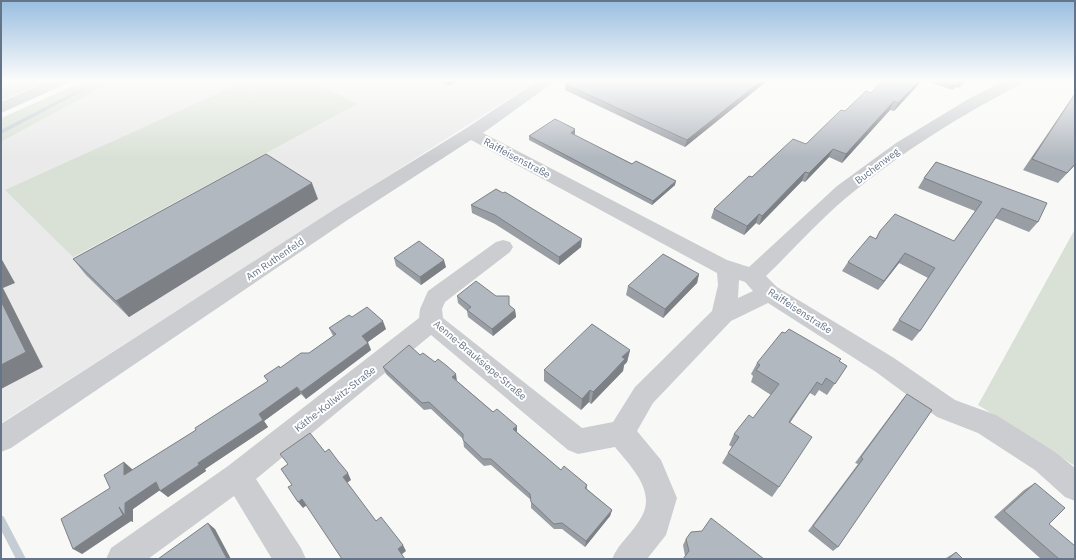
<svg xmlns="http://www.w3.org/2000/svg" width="1076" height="560" font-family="'IBM Plex Sans',sans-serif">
  <rect width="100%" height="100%" fill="#f8f9f6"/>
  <path fill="#e9eae9" d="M115 80H538L1 423V142Z"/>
  <path fill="#d9e1d6" d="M1 80H31L40 84 1 101Z
    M87 80H115L1 142V118Z
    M248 80H310L357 104 73 257 5 190Z
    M1075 229V466L978 405Z"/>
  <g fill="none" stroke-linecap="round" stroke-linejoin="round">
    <path fill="#c4cdd3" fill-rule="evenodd" d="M98 80H103L1 134V130Z
      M1 515 4 517 26 559H16L1 530Z"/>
    <path fill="#cbcdd1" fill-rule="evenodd" d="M539 80H557L483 133 727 260 749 267 837 186 896 143 970 98 1007 80H1025L1023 83C963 114 905 150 852 193 822 217 794 249 766 276L777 287 894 358 955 400 996 415 1055 452 1075 468V501L1065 497 1035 470 978 433 937 417 876 372 768 303 731 321 653 403 637 431 661 460 677 498 666 535 647 559H612C619 542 634 532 642 516 656 490 630 466 615 447L578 454 568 450 431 335 256 479 301 548 306 559H272L234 496 148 559H106L111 548 228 466 419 318 420 309 428 291 496 242 503 240 510 242 513 247 510 252 445 302 442 309 443 318 582 428 613 422 635 387 712 311 718 285 717 273 471 140 349 219 11 448 1 452V424L335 209 465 129ZM739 280 745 282 753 291 738 298Z"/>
    <path fill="#cbcdd1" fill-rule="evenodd" d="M51 80H71L68 83 1 113V102Z"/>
  </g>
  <path fill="#999ea5" d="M435 80H460L448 86Z
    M572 80H768L685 147 565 90V84Z
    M933 80H967L959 88 956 87 953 90 932 83Z
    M888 82 918 85 894 111 890 110 842 163 829 157 805 182 802 181 759 225 756 223 744 235 711 218 714 209 752 177 806 144 845 111 871 93Z
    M1075 93V165L1058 183 1023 170 1069 102Z
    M575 134 574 135 675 185 652 205 529 140V136Z
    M936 162 1038 222 1029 232 995 218 920 331 912 341 892 330 928 278 899 263 878 290 842 271 848 262 876 238 880 231 954 241 975 211 918 188 924 178Z
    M318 199 129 317 86 275 73 259Z
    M471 205 581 247 559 265 495 224 472 213Z
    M394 258 446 267 421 285 396 266Z
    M699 274 697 283 663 318 626 295 628 286Z
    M457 296 510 306 515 310 516 317 493 336 468 317 467 311 458 303Z
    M352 317 386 329 368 342 371 350 306 399 301 394 264 421 268 427 205 469 206 471 168 497 160 490 133 509V522L131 521 82 554 110 488 132 469V470L196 430 268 381 264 376 309 353 333 336 329 328Z
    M630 350 627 362 624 365 623 371 591 404 589 402 581 410 544 381V370Z
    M420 355 457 381 561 470 587 485V489L612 510 610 516 585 547 562 529H554L531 508V500L491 465 484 466 464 447 463 439 431 409 424 410 386 374 383 367Z
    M839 361 847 366 827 395 819 390 815 396 810 393 790 423 779 487 772 497 722 463 728 453 732 447 729 445 734 434 753 418 771 395 751 382 753 376 751 374 757 363Z
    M907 394 838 547 833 551 808 531 858 464 855 463 902 400Z
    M1035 483 1049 524 1075 559H1041L994 517 1024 490Z
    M686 539 764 559 685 556 683 545Z
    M956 552 963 559H945L946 558Z"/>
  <path fill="#7d8186" d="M447 80H460L448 86Z
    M762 80H768L685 147 687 140Z
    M920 80H921L918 85 894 111 898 103Z
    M894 101 890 110 842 163 846 154Z
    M575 129V134L570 137 571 133Z
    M833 149 829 157 805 182 809 173Z
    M805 172 802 181 759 225 762 216Z
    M676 181 675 185 652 205 653 201Z
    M312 183 318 199 129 317 116 301Z
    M759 214 756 223 744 235 747 226Z
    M582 239 581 247 559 265V257Z
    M905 253 899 263 878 290 884 281Z
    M1 258 15 283 3 288 43 367 1 389Z
    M444 260 446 267 421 285 420 277Z
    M699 274 697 283 663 318 665 309Z
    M515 310 516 317 493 336 492 329Z
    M383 321 386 329 365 344 362 336Z
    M368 343 371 350 306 399 301 392Z
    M630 350 627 362 624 365 623 371 591 404 593 392 622 357Z
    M456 374 457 381 452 377Z
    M297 387 301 394 264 421 268 427 205 469 206 471 168 497 160 491 198 463 259 414Z
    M590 390 589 402 581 410 582 399Z
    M517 426V433L513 429Z
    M124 462 132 469V481L124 475Z
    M348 473 351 480 347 483 343 477Z
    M156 482 163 488 133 509V522L131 521 82 554 73 549 125 503Z
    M302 499 307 505 303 508 298 502Z
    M612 510 610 516 585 547 586 541Z
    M208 523 215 529 231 559H227Z
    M403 545 406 551 401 555 398 549Z"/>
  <path fill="#b2b8c0" stroke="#7d8186" d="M572 80H762L687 140 565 84Z
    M883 80 888 82 890 80H920L898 103 894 101 846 154 833 149 809 173 805 172 762 216 759 214 747 226 714 209 749 176 752 177 793 139 806 144 841 110 845 111 866 91 871 93Z
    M937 80H966L962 84 958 83 956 86Z
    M1075 94V164L1067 173 1032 159Z
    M555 119 575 129 571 133 632 164 636 161 676 181 653 201 529 136Z
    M266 154 312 183 116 301 73 259Z
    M936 162 1047 203 1038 222 1002 208 920 331 899 320 935 268 905 253 884 281 848 262 870 236 876 239 880 231 895 214 954 241 982 202 924 178Z
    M496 189 503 193 505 192 582 239 559 257 495 215 471 205Z
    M419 241 444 260 420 277 394 258Z
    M663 254 699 274 665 309 628 286Z
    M476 281 496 296H509V305L515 310 492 329 467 310 471 307 457 296Z
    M1 301 26 352 1 365Z
    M367 307 383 321 362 336 368 343 301 392 297 387 259 414 263 420 198 463 199 465 160 491 156 482 125 503V516L119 507 123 515 73 549 61 519 110 488 104 475 124 462V475L196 430 195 428 268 381 264 376 279 366 280 368 301 353H309L336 334 329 328 349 315 352 317Z
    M592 324 630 350 622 357 625 359 608 377 593 392 590 390 582 399 544 370Z
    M789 329 841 359 839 361 847 366 835 384 826 378 822 385 817 382 789 422 812 437 779 487 728 453 739 437 734 434 749 415 753 418 779 384 756 370 760 365 757 363 782 332 785 333Z
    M409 345 420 355 423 353 435 362 438 359 447 366 456 374 452 377 493 412 497 409 517 426 513 429 561 470 564 466 587 485 585 488 612 510 586 541 562 523 554 524 531 502 530 494 491 459H483L463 440V434L429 402 422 403 383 367Z
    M907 394 932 410 838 547 813 526 863 459 861 457Z
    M310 433 325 452 329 449 338 461 348 473 343 477 376 521 381 517 403 545 398 549 405 559H342L302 499 298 502 288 487 292 485 281 469 288 464 280 454Z
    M1035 483 1065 508 1049 524 1075 546V559H1059L1004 511Z
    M711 518 764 559H683L689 551 686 539 691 532 702 531Z
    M208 523 227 559H158Z
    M956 552 963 559H948Z"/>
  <linearGradient id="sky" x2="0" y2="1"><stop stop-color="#99bee0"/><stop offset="0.51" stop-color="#fcfcfb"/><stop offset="1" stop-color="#fcfcfb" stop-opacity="0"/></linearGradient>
  <rect width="1076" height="158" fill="url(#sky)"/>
  <g text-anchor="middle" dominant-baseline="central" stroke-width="4" stroke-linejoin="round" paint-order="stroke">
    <g font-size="10" fill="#657489" stroke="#fff">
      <text transform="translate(517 158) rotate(28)">Raiffeisenstraße</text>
      <text transform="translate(877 166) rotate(-37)">Buchenweg</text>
      <text transform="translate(275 259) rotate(-34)">Am Ruthenfeld</text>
      <text transform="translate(800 311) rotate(33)">Raiffeisenstraße</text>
      <text transform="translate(480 360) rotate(40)">Aenne-Brauksiepe-Straße</text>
      <text transform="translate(335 399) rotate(-38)">Käthe-Kollwitz-Straße</text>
    </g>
  </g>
  <rect width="1076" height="560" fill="none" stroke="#657489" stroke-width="4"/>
</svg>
